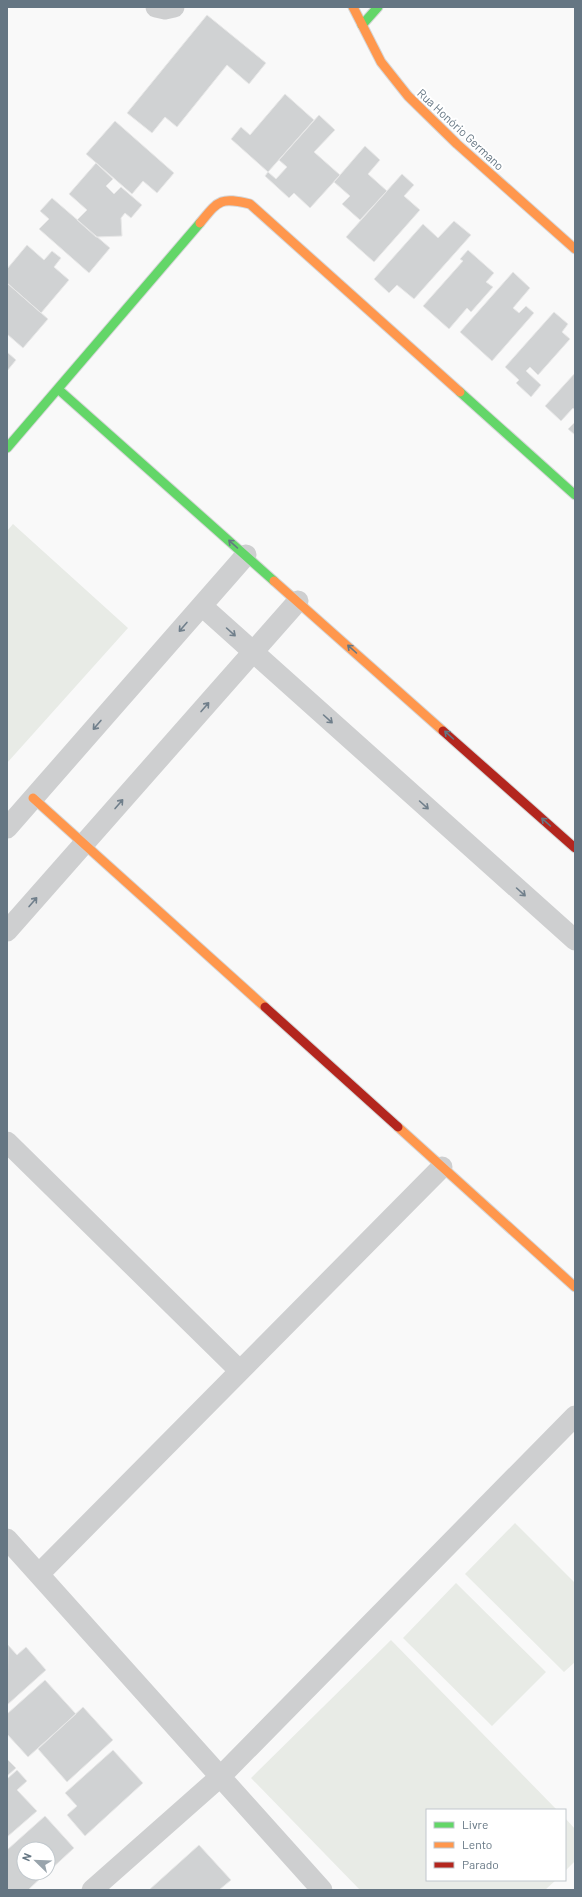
<svg xmlns="http://www.w3.org/2000/svg" width="582" height="1897" font-family="Barlow,sans-serif">
  <rect width="100%" height="100%" fill="#f9f9f9"/>
  <path fill="#e8ebe6" d="M13 524 128 628 7 763V531Z
    M515 1523 575 1583V1662L564 1672 465 1574Z
    M456 1583 546 1672 492 1726 403 1638Z
    M391 1640 557 1810H427V1880H556L545 1890H360L251 1778Z
    M565 1818 575 1829V1861L565 1871Z"/>
  <path fill="#d0d2d3" stroke="#e8e8e8" d="M207 15 266 63 249 84 227 65 177 127 165 117 152 133 127 113Z
    M285 94 314 120 268 172 231 139 241 127 250 135Z
    M319 115 335 130 314 152 340 175 310 208 294 193 289 198 265 176 268 172 276 179 287 167 279 160Z
    M115 121 174 173 157 193 143 181 132 194 86 154Z
    M365 146 380 160 368 174 387 191 360 220 342 204 350 196 334 182Z
    M96 163 113 179 106 186 114 194 121 187 142 205 131 218 125 213 121 218 122 236 96 237 77 220 87 210 69 194Z
    M402 174 414 185 404 196 420 210 374 262 346 237Z
    M52 198 110 248 89 273 39 229 49 219 40 211Z
    M454 221 471 235 414 299 397 285 389 293 374 279 423 224 438 238Z
    M27 245 44 260 52 251 61 258 54 267 69 280 41 313 7 283V269Z
    M468 250 494 273 486 282 493 287 471 312 467 308 449 329 423 306 463 261 460 259Z
    M513 272 530 288 513 308 519 313 526 306 534 313 492 361 460 332Z
    M7 283 48 319 23 348 7 334Z
    M554 312 568 324 562 332 570 339 538 375 530 367 526 371 541 385 531 397 516 383 519 380 505 367Z
    M7 352 16 360 7 371Z
    M575 373V410L573 408 561 421 545 406Z
    M575 422V435L568 429Z
    M8 1645 17 1655 26 1647 46 1670 7 1705Z
    M45 1680 76 1714 28 1757 7 1734V1714Z
    M83 1707 113 1740 67 1782 38 1749Z
    M113 1750 143 1783 85 1836 67 1815 77 1806 65 1793Z
    M7 1759 16 1768 7 1776Z
    M17 1770 27 1781 17 1790 37 1811 7 1837V1779Z
    M45 1816 74 1848 48 1872V1849H24V1873H46L28 1890H7V1850Z
    M199 1845 231 1880 219 1890H149Z"/>
  <g fill="none" stroke-linecap="round" stroke-linejoin="round">
    <g stroke="#d5d6d7" stroke-width="11">
      <path id="fast" d="M362 25 378 7
        M58 389 274 581
        M460 392 575 495
        M7 448 200 223"/>
    </g>
    <g stroke="#d5d6d7" stroke-width="11">
      <path id="slow" d="M353 7 381 62 408 96 457 144 575 249
        M200 223C219 200 220 197 250 204L460 392
        M274 581 443 731
        M33 798 265 1007
        M398 1127 575 1287"/>
    </g>
    <g stroke="#d5d6d7" stroke-width="11">
      <path id="jam" d="M443 731 575 848
        M265 1007 398 1127"/>
    </g>
    <path stroke="#cecfd0" stroke-width="21" d="M156 7 165 9 174 7
      M202 606 575 940
      M7 828 246 555
      M7 931 298 601
      M7 1142 240 1371
      M7 1539 322 1890
      M39 1574 442 1167
      M92 1890 220 1777 575 1416"/>
    <use href="#fast" stroke="#63d668" stroke-width="9"/>
    <use href="#slow" stroke="#ff974d" stroke-width="9"/>
    <use href="#jam" stroke="#b3261e" stroke-width="9"/>
  </g>
  <defs><path id="oneway-shaft" d="M-6 0H5M1.5-3L5.5 0L1.5 3" fill="none" stroke-width="1.6" stroke-linecap="round" stroke-linejoin="round"/></defs>
  <g stroke="#657683">
    <use href="#oneway-shaft" transform="translate(233 544) rotate(-138)"/>
    <use href="#oneway-shaft" transform="translate(352 649) rotate(-138)"/>
    <use href="#oneway-shaft" transform="translate(449 735) rotate(-138)"/>
    <use href="#oneway-shaft" transform="translate(546 822) rotate(-138)"/>
  </g>
  <g stroke="#707f8b">
    <use href="#oneway-shaft" transform="translate(183 627) rotate(131)"/>
    <use href="#oneway-shaft" transform="translate(231 632) rotate(42)"/>
    <use href="#oneway-shaft" transform="translate(205 707) rotate(-49)"/>
    <use href="#oneway-shaft" transform="translate(328 719) rotate(42)"/>
    <use href="#oneway-shaft" transform="translate(97 725) rotate(131)"/>
    <use href="#oneway-shaft" transform="translate(119 804) rotate(-49)"/>
    <use href="#oneway-shaft" transform="translate(424 805) rotate(42)"/>
    <use href="#oneway-shaft" transform="translate(521 892) rotate(42)"/>
    <use href="#oneway-shaft" transform="translate(33 902) rotate(-49)"/>
  </g>
  <g text-anchor="middle" dominant-baseline="central" stroke-width="4" stroke-linejoin="round" paint-order="stroke">
    <g font-size="12" fill="#657683" stroke="#fff">
      <text transform="translate(461 129) rotate(43)">Rua Honório Germano</text>
    </g>
  </g>
  <rect width="582" height="1897" fill="none" stroke="#657683" stroke-width="16"/>
  <rect x="426" y="1809" width="140" height="72" fill="#ffffff" stroke="#c1c8cd"/>
  <rect x="434" y="1822" width="20" height="6" fill="#63d668" stroke="#c1c8cd"/>
  <text x="462" y="1829" font-size="12" fill="#657683">Livre</text>
  <rect x="434" y="1842" width="20" height="6" fill="#ff974d" stroke="#c1c8cd"/>
  <text x="462" y="1849" font-size="12" fill="#657683">Lento</text>
  <rect x="434" y="1862" width="20" height="6" fill="#b3261e" stroke="#c1c8cd"/>
  <text x="462" y="1869" font-size="12" fill="#657683">Parado</text>
  <g transform="translate(36 1861) rotate(293)"><circle r="19" fill="#ffffff" stroke="#c1c8cd"/>
  <path d="M0-3L7 15L0 10L-7 15Z" fill="#99a4ac"/>
  <text y="-6" font-size="11" font-weight="bold" text-anchor="middle" fill="#657683">N</text>
  </g>
</svg>
